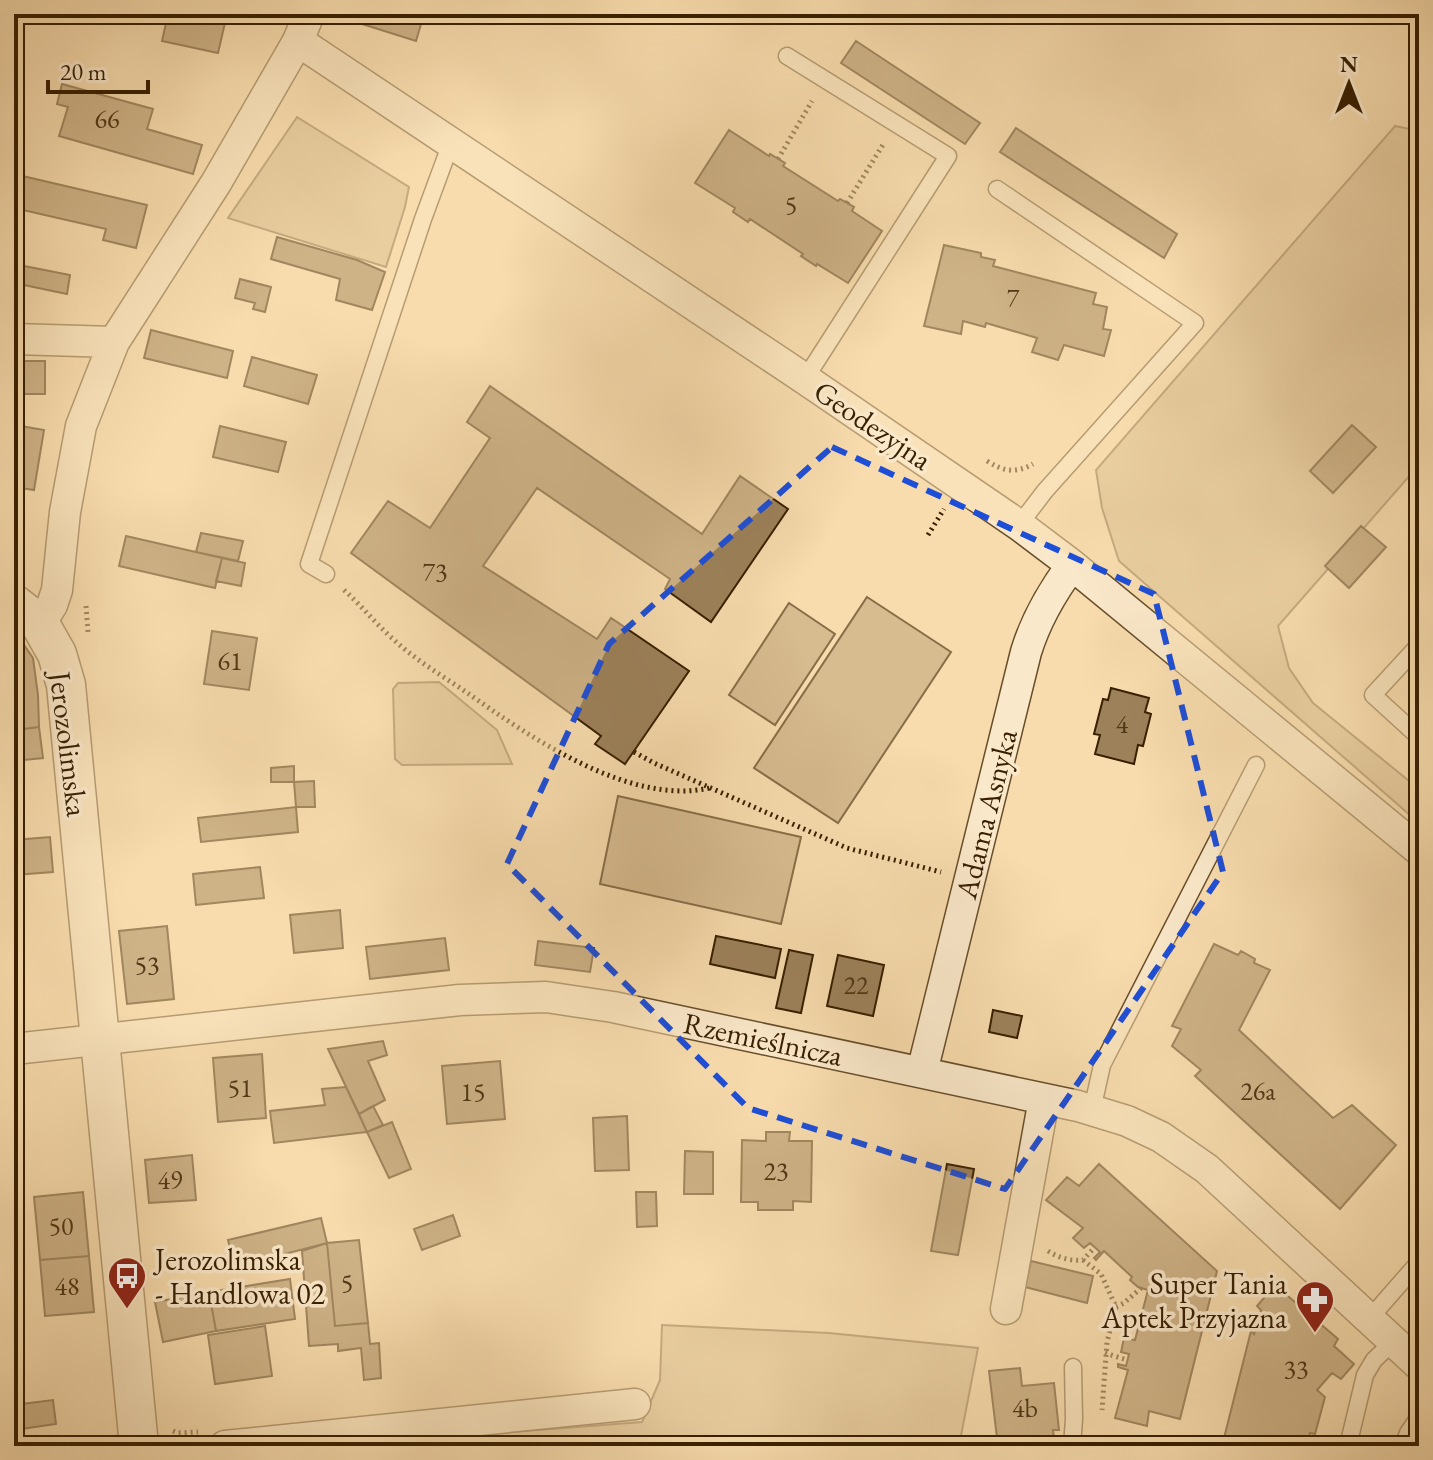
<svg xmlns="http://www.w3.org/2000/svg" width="1433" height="1460" font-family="'EB Garamond',serif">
  <rect width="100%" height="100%" fill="#f8dcad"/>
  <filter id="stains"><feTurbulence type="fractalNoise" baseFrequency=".0025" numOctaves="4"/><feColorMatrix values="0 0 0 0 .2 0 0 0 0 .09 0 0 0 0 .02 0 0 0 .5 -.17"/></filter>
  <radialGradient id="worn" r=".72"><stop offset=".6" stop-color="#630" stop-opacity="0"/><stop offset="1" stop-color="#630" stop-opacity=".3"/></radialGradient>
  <path fill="#d7bc90" stroke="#886e48" stroke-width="2" d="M297 117 409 187 405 207 386 267 228 218Z
    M1395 126 1419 131V465L1278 626 1289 668 1313 703 1419 789V823L1119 561 1102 508 1096 470Z
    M867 597 951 652 838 823 754 768Z
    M789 603 835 634 775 725 729 695Z
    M439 682 497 730 512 764 402 765 395 759 393 689 398 683Z
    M618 796 801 837 781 924 600 884Z
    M662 1325 829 1333 978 1348 959 1446H472L470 1435 642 1422 660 1380Z"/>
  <path fill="#9c815a" stroke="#381f00" stroke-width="2" d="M168 14H227L218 53 162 41Z
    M362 14H424L416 41 359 23Z
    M856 41 980 123 965 144 841 63Z
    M62 84 153 109 147 129 202 145 193 174 59 136 68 107 57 104Z
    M1016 128 1177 234 1164 258 1000 152Z
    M729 130 769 156 770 154 785 163 783 166 838 201 840 199 854 207 852 211 882 231 848 283 817 264 816 266 801 256 803 254 750 219 748 222 733 212 735 208 695 183Z
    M14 174 147 205 136 248 103 240 106 229 14 208Z
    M277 237 357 260 385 272 372 310 336 300 340 279 271 259Z
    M944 245 981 253V257L995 260 993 266 1096 293 1093 304 1107 307 1103 329 1111 330 1104 356 1064 345 1058 360 1032 352 1037 338 986 323 985 327 963 321 961 334 924 326Z
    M14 264 70 275 67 294 14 283Z
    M240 279 271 287 265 312 253 309 255 303 235 298Z
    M151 330 233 351 227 378 144 358Z
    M252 357 317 375 308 404 244 386Z
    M14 361H45V394H14Z
    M490 386 702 534 740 476 788 509 711 622 665 589 670 579 537 488 483 566 597 639 611 618 689 671 625 764 595 744 601 736 351 553 388 501 430 528 490 438 467 422Z
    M1352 425 1376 447 1333 493 1310 471Z
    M21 426 44 430 34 490 14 487V467Z
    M220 426 286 442 278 472 213 457Z
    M1361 526 1386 547 1349 588 1325 566Z
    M201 533 243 541 238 561 196 552Z
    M126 536 222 558 215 588 119 566Z
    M222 558 245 563 241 586 216 581Z
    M212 631 257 638 249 690 204 684Z
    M14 636 24 645 33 658 38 695 39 727 14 730Z
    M1111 688 1149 698 1145 712 1151 714 1143 746 1138 745 1134 764 1095 754 1100 735 1094 734 1103 699 1108 700Z
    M39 727 43 758 14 761V730Z
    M294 766V782H271V768Z
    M314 781 315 807H296L294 782Z
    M296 807 298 832 201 842 198 818Z
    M50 837 53 872 14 875V840Z
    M260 867 264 898 196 905 193 874Z
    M340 910 343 948 294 953 290 915Z
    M167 926 174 999 127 1004 119 931Z
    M716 936 781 949 775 978 710 964Z
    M445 938 449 970 370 979 366 947Z
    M538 941 594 948 590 972 535 965Z
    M1214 944 1238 955 1241 951 1255 959 1254 963 1270 970 1239 1030 1333 1118 1352 1105 1396 1145 1340 1209 1195 1076 1201 1070 1172 1046 1181 1029 1172 1026Z
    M789 950 813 955 801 1013 776 1008Z
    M838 955 884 965 873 1016 827 1006Z
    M993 1010 1022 1016 1017 1038 989 1032Z
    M383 1041 387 1055 368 1061 385 1100 359 1114 328 1049Z
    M262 1054 266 1118 218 1122 213 1058Z
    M500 1061 505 1119 447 1124 442 1066Z
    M346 1087 367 1132 274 1143 270 1111 325 1105 322 1089Z
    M373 1106 383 1125 367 1132 359 1114Z
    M627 1116 629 1170 595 1171 593 1118Z
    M392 1122 411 1169 389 1178 367 1132Z
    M766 1132H790L789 1141H812L811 1202 793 1201V1210H758V1202H741L742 1140 766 1141Z
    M685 1151 713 1152V1194H684Z
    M192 1155 196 1200 149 1203 145 1160Z
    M947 1164 974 1169 958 1255 931 1251Z
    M1099 1164 1217 1271 1180 1419 1149 1411 1147 1426 1115 1418 1128 1370 1118 1367V1364L1126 1366 1129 1354 1121 1352 1124 1338 1135 1340 1148 1290 1138 1287 1130 1280 1132 1277 1104 1251 1096 1260 1094 1258 1100 1252 1090 1243 1084 1248 1073 1238 1083 1228 1046 1200 1067 1177 1079 1186Z
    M83 1192 89 1256 40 1260 34 1197Z
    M636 1192H656L657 1226 637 1227Z
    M453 1215 460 1236 422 1250 414 1229Z
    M321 1218 327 1243 235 1267 228 1240Z
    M359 1240 368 1323 335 1326 327 1243Z
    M327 1243 335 1326 368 1323 370 1344 379 1343 381 1378 364 1380 361 1348 338 1351V1344L309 1346 302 1251Z
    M89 1256 94 1312 45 1316 40 1260Z
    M1031 1261 1093 1276 1087 1303 1025 1287Z
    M290 1279 295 1319 216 1331 209 1292Z
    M1275 1285 1338 1339 1334 1346 1354 1364 1341 1379 1332 1373 1317 1390 1325 1397 1315 1434 1310 1433 1307 1446H1222L1251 1331 1254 1334 1261 1310 1257 1306Z
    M209 1292 216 1331 163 1342 155 1302Z
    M265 1326 272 1376 215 1384 208 1335Z
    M1020 1368 1022 1386 1054 1383 1059 1430H1053L1055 1446H998L989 1371Z
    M53 1400 56 1424 14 1430V1405Z"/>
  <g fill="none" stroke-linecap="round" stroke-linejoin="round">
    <g stroke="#684e2b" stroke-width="19">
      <path id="service" d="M787 56 948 156 805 379
        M997 189 1195 323 1045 491 1019 525
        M326 574 309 564 423 219 451 143
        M1419 645 1373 695 1419 737
        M1418 983 1419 984
        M1092 1110 1102 1065 1256 765
        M1370 1318 1419 1262
        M1072 1446 1074 1419 1073 1367
        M1348 1446 1365 1375 1374 1360 1394 1341
        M1403 1446 1408 1433 1419 1417"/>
    </g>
    <g stroke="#684e2b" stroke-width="33">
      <path id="minor" d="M298 41 805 379 1019 525 1072 565 1419 850
        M14 339 114 342
        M40 624 52 605 57 590 65 512 81 426 114 342 216 183 298 41 309 14
        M14 1049 460 1000 546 997 613 1007 1078 1106 1127 1121 1161 1137 1207 1169 1419 1365
        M922 1072 1026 652C1036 619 1052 592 1072 565
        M1006 1309 1044 1099
        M225 1446 635 1404"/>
    </g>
    <g stroke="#684e2b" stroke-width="41">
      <path id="tertiary" d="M14 604 40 624 57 654 66 685 139 1446"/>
    </g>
    <path stroke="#381f00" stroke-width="5" stroke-dasharray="2 4" stroke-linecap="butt" d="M778 159 812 101
      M847 203 884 143
      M987 461C1003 471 1015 474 1033 464
      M928 535 944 509
      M344 590C361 605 375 623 392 638 414 659 441 675 466 692 530 737 629 806 710 788
      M86 606 88 632
      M634 752 654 763 847 848 941 872
      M1048 1251C1059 1258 1070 1261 1083 1260L1095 1247
      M1083 1260 1101 1274 1116 1307 1107 1342 1102 1410
      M1116 1307 1124 1303 1141 1288
      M1105 1353 1127 1360
      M173 1431 178 1433 198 1432
      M76 1446 75 1444 104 1441"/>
    <use href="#service" stroke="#fae8ca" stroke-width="16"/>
    <use href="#minor" stroke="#fae8ca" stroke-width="30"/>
    <use href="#tertiary" stroke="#fae8ca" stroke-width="38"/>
  </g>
  <path d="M0 0H1433V1460H0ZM832 447 1154 594 1223 872 1005 1189 748 1108 507 864 609 644Z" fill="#f8dcad" fill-opacity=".55" fill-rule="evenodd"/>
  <path fill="none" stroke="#1d4ed8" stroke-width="6" stroke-dasharray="16 10" stroke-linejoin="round" d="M832 447 1154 594 1223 872 1005 1189 748 1108 507 864 609 644Z"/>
  <defs>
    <g id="bus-pin" transform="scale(2)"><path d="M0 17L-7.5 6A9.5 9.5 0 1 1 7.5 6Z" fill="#8f2418" stroke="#fae8ca"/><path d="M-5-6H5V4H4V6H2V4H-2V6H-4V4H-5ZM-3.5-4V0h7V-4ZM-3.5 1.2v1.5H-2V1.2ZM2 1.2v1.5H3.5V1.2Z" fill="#fff"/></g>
    <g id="pharmacy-pin" transform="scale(2)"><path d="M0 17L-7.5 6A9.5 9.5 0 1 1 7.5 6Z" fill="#8f2418" stroke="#fae8ca"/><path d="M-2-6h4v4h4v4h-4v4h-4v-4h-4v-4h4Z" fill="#fff"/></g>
  </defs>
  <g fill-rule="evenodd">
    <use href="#bus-pin" x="127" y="1276"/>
    <use href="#pharmacy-pin" x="1315" y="1300"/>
  </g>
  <g text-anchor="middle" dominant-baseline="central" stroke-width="7" stroke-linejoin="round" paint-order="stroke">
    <g font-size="26" fill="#513816">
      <text x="107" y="119">66</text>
      <text x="791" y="205">5</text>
      <text x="1013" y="298">7</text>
      <text x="435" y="572">73</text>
      <text x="230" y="661">61</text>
      <text x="1122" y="724">4</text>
      <text x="147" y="965">53</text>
      <text x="856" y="985">22</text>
      <text x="240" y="1088">51</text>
      <text x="1258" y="1091">26a</text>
      <text x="473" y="1092">15</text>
      <text x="776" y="1171">23</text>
      <text x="170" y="1180">49</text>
      <text x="61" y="1226">50</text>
      <text x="347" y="1283">5</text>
      <text x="67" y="1286">48</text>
      <text x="1296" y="1369">33</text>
      <text x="1025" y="1408">4b</text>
    </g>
    <g font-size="30" fill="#381f00" stroke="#fae8ca">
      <text transform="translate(873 425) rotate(34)">Geodezyjna</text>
      <text transform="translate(69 744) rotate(83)">Jerozolimska</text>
      <text transform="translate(986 814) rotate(-76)">Adama Asnyka</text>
      <text transform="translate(763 1039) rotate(12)">Rzemieślnicza</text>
    </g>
    <g font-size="30" fill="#381f00" stroke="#fae8ca" text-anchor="start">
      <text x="155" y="1259">Jerozolimska<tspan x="155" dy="34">- Handlowa 02</tspan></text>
      <text x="1287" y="1283" text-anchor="end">Super Tania<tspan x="1287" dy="34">Aptek Przyjazna</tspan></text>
    </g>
  </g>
  <rect width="1433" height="1460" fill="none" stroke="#f8dcad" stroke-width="48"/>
  <rect x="16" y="16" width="1401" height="1428" fill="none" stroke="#381f00" stroke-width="4"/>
  <rect x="24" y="24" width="1385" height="1412" fill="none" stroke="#381f00" stroke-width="2"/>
  <g transform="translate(1349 84)" stroke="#fae8ca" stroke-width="6" paint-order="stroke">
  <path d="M0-6L14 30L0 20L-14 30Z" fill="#381f00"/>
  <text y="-12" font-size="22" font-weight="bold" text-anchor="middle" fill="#381f00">N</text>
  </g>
  <path d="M48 80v12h100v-12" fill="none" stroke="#381f00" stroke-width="4"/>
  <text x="60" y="80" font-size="24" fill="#381f00" stroke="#fae8ca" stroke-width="6" paint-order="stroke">20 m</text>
  <rect width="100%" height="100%" filter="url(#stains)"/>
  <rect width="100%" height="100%" fill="url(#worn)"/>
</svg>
